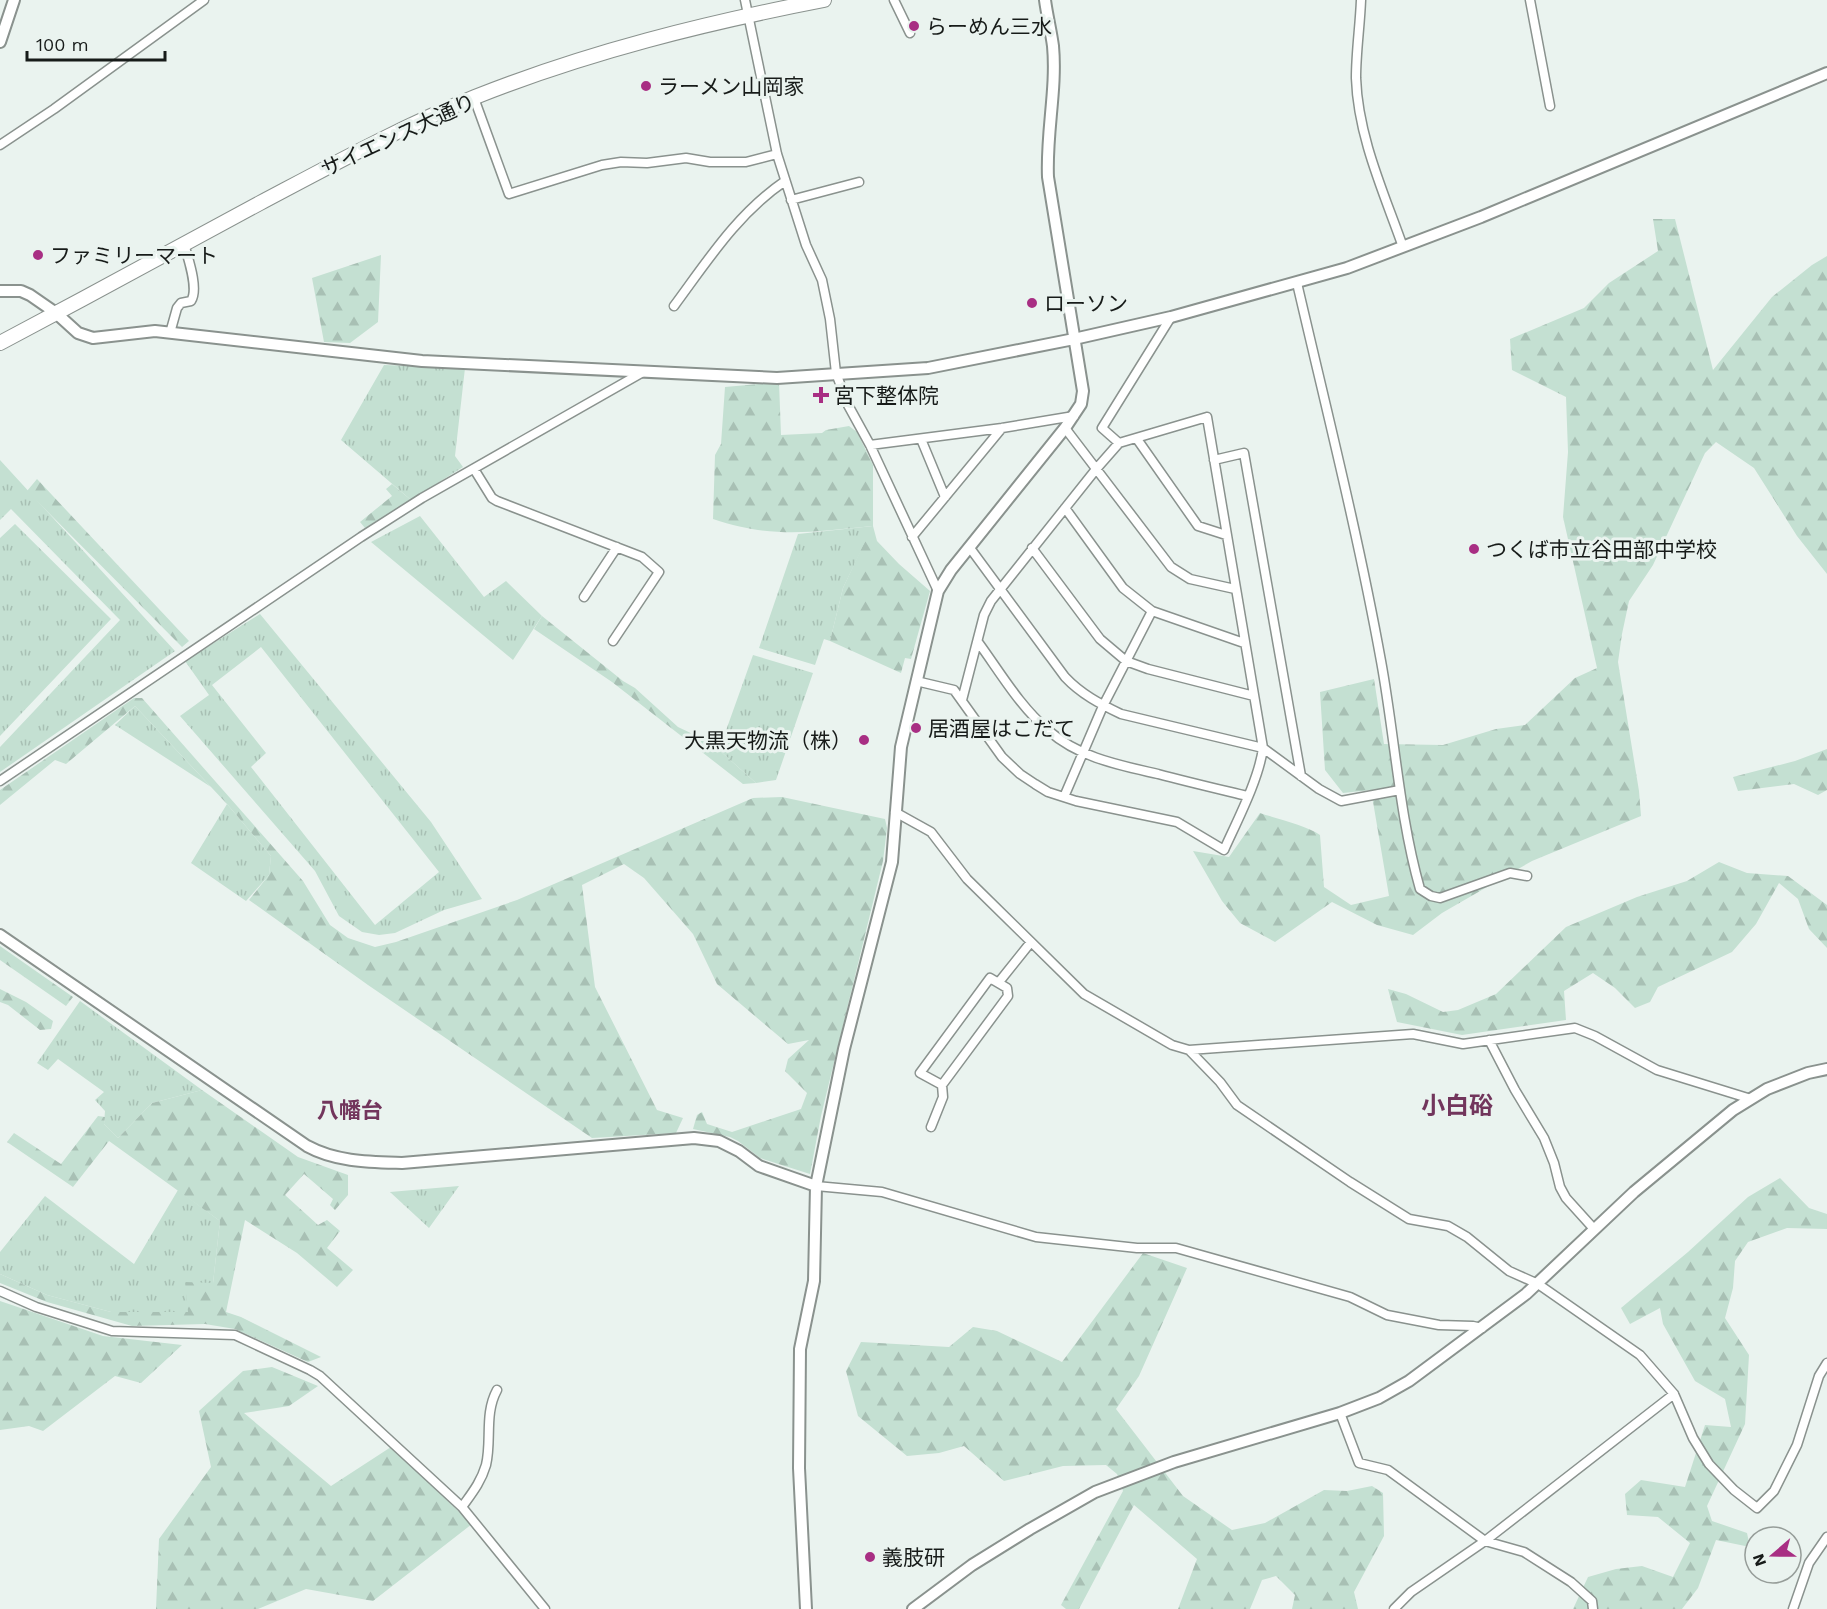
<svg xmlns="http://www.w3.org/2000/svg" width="1827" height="1609" font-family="'Work Sans','Noto Sans JP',sans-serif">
  <defs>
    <pattern id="grass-tufts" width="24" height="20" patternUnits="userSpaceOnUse" patternTransform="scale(1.5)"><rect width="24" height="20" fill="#c4e0d2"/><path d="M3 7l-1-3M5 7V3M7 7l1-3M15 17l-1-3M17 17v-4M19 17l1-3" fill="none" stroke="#a8c0b4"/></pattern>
    <pattern id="forest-firs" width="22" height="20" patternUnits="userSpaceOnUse" patternTransform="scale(1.5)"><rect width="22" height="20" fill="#c4e0d2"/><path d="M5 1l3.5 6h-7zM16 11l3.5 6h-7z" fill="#a8c0b4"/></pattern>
  </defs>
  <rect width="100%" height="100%" fill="#eaf3ef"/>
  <path fill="url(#grass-tufts)" fill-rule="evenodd" d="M384 365 465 368 455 456 463 467 411 500 341 440Z
    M0 460 175 651 0 772V747L120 620 11 509 0 520Z
    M420 516 484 597 506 581 542 616 513 660 371 542Z
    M15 524 111 619 0 736V538Z
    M873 526 843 588 830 641 824 639 815 665 759 648 798 534Z
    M260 614 431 822 482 899 444 910 395 933 379 935 362 932 339 916 315 871 180 716 209 695 185 661ZM261 647 439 872 375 925 251 767 266 753 212 685Z
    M753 655 813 673 776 780 756 783 719 750Z
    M135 706 211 787 115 725Z
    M227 804 271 856 269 875 246 901 191 863Z
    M80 1001 202 1090 152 1103 118 1138 104 1124 105 1111 95 1100 104 1092 58 1059 48 1070 37 1063Z
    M459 1186 429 1228 390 1192Z
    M178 1190 220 1221 213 1283 188 1312H111L47 1295 0 1274V1252L45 1196 134 1264Z"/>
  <path fill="url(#forest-firs)" d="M1653 219H1675L1713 370 1772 297 1812 265 1827 256V574L1797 536 1754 468 1716 442 1705 453 1653 565 1629 601 1622 634 1618 662 1639 791 1641 816 1532 861 1442 913 1413 935 1377 925 1332 902 1275 942 1240 923 1222 901 1193 851 1229 857 1260 813C1277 819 1308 826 1320 835L1324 887 1351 905 1389 896 1371 790 1343 793 1325 770 1320 692 1374 679 1384 744 1443 745 1496 729 1525 725 1575 678 1597 668 1563 517 1568 452 1566 397 1512 370 1510 339 1584 308 1609 283 1658 251Z
    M381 255 378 322 350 343 324 342 312 278Z
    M779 382 781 435 822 433 826 430 849 426 857 432 873 465V526L877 541 899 564 930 591 911 659 905 658 901 673 830 641 843 588 872 526C812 532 772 539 713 519L715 455 721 444 725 387Z
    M37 479 189 641 182 647 27 491Z
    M392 484 411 500 365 528 360 522 392 496 386 489Z
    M542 616 623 681 635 688 678 727 718 746 719 750 756 783 743 784 612 682 534 629Z
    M134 698H142L303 881 330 925 348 938 375 947 396 942 517 900 753 798 782 797 885 819 887 828 883 861 821 1116 810 1174 760 1158 738 1141 730 1137 693 1129 697 1115 702 1112 707 1124 732 1132 801 1109 807 1093 785 1071 788 1059 809 1040 788 1044 717 984 693 934 644 878 624 864 582 885 595 987 657 1110 683 1118 676 1133 592 1138 368 985 249 900 269 875 271 856 227 804 135 706 66 764 55 760 0 805V790Z
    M1827 749V790L1818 795 1794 784 1738 791 1733 777 1795 761Z
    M1719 862 1747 873 1788 876 1827 905V948L1809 929 1798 899 1779 883 1756 924 1732 952 1658 987 1650 1002 1635 1008 1615 988 1593 973 1564 991 1566 1020 1462 1035 1397 1022 1388 989 1406 994 1443 1012 1458 1010 1496 994 1566 927 1637 897 1687 881Z
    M0 946 73 997 66 1006 0 960Z
    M0 989 26 1002 53 1021 51 1029 40 1030 8 1005 0 1002Z
    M202 1090 298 1157 348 1175V1195L335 1210 330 1205 333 1199 304 1174 285 1195 318 1225 327 1220 340 1231 327 1248 353 1270 337 1287 297 1253 245 1220 226 1312 241 1317 321 1357 308 1362 235 1329 205 1324 132 1326 47 1302 0 1283V1274L47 1295 111 1312H188L185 1282 213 1283 220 1221 109 1141 73 1187 7 1142 14 1133 61 1164 98 1116 105 1117 104 1124 118 1138 152 1103Z
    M1780 1178 1809 1208 1827 1214V1229L1787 1228 1748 1242 1735 1261 1733 1288 1725 1318 1749 1355 1745 1424 1707 1506 1712 1521 1747 1533 1750 1547 1716 1540 1698 1588 1682 1609H1573L1588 1577 1616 1569 1642 1566 1673 1577 1690 1543 1658 1517 1627 1515 1625 1494 1641 1480 1685 1487 1705 1425 1731 1427 1725 1399 1695 1381 1663 1324 1660 1308 1630 1324 1621 1308 1688 1252 1748 1197Z
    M1143 1253 1187 1268 1139 1376 1116 1409 1183 1496 1232 1530 1265 1523 1324 1490 1347 1491 1372 1486 1383 1493 1384 1536 1354 1592 1358 1609H1292L1295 1595 1276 1576 1262 1580 1250 1609H1178L1197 1559 1134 1505 1079 1609H1066L1061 1605 1123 1491 1117 1474 1106 1465 1063 1466 1004 1481 964 1446 939 1453 907 1456 858 1416 846 1371 861 1342 949 1347 973 1327 997 1331 1062 1362Z
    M0 1301 103 1336 182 1345 141 1383 115 1376 43 1431 29 1426 0 1430Z
    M272 1367 318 1386 289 1406 244 1413 331 1486 391 1447 472 1524 373 1601 306 1589 258 1609H156L159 1539 211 1467 199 1411 243 1371Z"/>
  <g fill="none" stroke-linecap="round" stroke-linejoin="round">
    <g stroke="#8a928e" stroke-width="11">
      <path id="minor" d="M745 0 777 154 806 245 822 280 830 319 836 373 848 405 870 445 938 591
        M894 0 910 33
        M1361 0C1360 26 1356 52 1356 78 1358 137 1384 193 1403 247
        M1530 0 1550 106
        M474 98 509 194 602 165 621 162 647 163 686 158 710 162H746L777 154
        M0 145 54 109 204 0
        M791 200 859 182
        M1297 283C1326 408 1358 534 1381 661 1395 737 1399 815 1420 889L1431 896 1440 898 1510 873 1527 876
        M674 306C708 260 737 214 785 181
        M170 333 177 308 181 303 191 301C199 289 188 258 184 244
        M1065 428 1171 567 1190 579 1235 589
        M921 439 945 497
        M1137 439 1198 526 1226 535
        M1119 443 1102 428 1171 317
        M870 445 1002 428 1074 416
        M1214 460 1244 453 1301 776
        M474 469 492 498 497 501 642 557 659 572 613 641
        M1065 508 1123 588 1152 611 1244 643
        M912 537 1002 428
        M970 548 1065 677C1081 694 1100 704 1121 714L1263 748 1319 789 1341 801 1400 790
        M1032 548 1100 639 1126 661 1148 669 1254 696
        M584 597 617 547
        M978 642C1000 672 1020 707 1049 731 1080 758 1119 765 1158 774 1188 782 1218 789 1247 796
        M916 681 954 690 1002 757 1020 774 1035 784 1048 792 1076 801 1177 822 1224 850C1237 821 1259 779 1263 748L1207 417 1119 443 1097 468 991 601 984 615 962 700
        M0 781 361 537 422 498 643 372
        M1064 797 1103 706 1152 611
        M895 812 931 832 967 879 1084 994 1172 1045 1189 1050 1220 1082 1237 1105 1350 1182 1409 1219 1448 1226 1467 1237 1509 1271 1538 1284 1640 1355 1674 1394 1693 1438 1709 1464 1734 1490 1757 1508 1774 1491 1797 1445 1819 1376 1827 1363
        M990 978 1007 988 1008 996 942 1085 920 1073Z
        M999 982 1031 942
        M1489 1040 1515 1090 1544 1138 1554 1163 1560 1187 1566 1198 1594 1229
        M1189 1050 1413 1034 1463 1044 1575 1028 1595 1036 1657 1070 1751 1099
        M931 1127 943 1097 942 1085
        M816 1186 882 1192 1036 1237 1137 1248H1176L1350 1297 1387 1315 1439 1325 1473 1326 1482 1328
        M0 1291 36 1307 112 1331 235 1335 310 1370 320 1376 462 1507 545 1609
        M1340 1413 1359 1463 1388 1470 1485 1541 1524 1552 1571 1582 1592 1601 1593 1609
        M462 1507C472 1493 481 1482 486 1465 492 1440 484 1414 497 1390
        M1394 1609 1411 1592 1485 1541 1674 1394
        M1793 1609 1809 1563 1827 1537"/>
    </g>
    <g stroke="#8a928e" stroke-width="14">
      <path id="tertiary" d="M0 42 14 0
        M0 291H21L30 295 56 313 78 333 93 338 155 331 422 361 777 378 928 368 1074 339 1171 317 1347 268 1481 217 1827 73
        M0 935 307 1146C336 1162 370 1162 402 1163L694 1138 719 1141 739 1151 759 1166 816 1186
        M806 1609 799 1468 800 1349 814 1281 816 1186 844 1049 892 862 901 747 938 591 951 570 1065 428 1081 404 1083 391 1048 177C1046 133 1057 89 1053 46 1051 31 1047 15 1045 0
        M913 1609 972 1565 1030 1529 1095 1492 1174 1462 1340 1413 1379 1398 1409 1381 1526 1294 1634 1192 1733 1110 1767 1089 1808 1073 1827 1069"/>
    </g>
    <g stroke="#8a928e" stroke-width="16">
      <path id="primary" d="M0 343C87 297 173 250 260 203 330 166 401 127 475 97 588 52 705 23 824 0"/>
    </g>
    <use href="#minor" stroke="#fff" stroke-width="8"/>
    <use href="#tertiary" stroke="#fff" stroke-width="10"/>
    <use href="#primary" stroke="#fff" stroke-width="14"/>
  </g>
  <g fill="#a82e83" stroke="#eaf3ef" stroke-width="2">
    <circle cx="914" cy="26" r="6"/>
    <circle cx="646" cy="86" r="6"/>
    <circle cx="38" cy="255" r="6"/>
    <circle cx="1032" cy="303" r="6"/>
    <path d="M818 386h6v6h6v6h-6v6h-6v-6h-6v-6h6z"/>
    <circle cx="1474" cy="549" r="6"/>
    <circle cx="916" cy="728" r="6"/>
    <circle cx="864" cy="740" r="6"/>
    <circle cx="870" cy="1557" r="6"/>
  </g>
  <g text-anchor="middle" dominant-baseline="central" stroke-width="6" stroke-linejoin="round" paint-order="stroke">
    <g font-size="21" fill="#171b19" stroke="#eaf3ef" text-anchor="start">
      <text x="926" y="26">らーめん三水</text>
      <text x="658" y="86">ラーメン山岡家</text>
      <text x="50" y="255">ファミリーマート</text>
      <text x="1044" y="303">ローソン</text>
      <text x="834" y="395">宮下整体院</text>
      <text x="1486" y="549">つくば市立谷田部中学校</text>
      <text x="928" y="728">居酒屋はこだて</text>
      <text x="852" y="740" text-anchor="end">大黒天物流（株）</text>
      <text x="882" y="1557">義肢研</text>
    </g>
    <g font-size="21" fill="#171b19" stroke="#eaf3ef">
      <text transform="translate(398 135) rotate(-25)">サイエンス大通り</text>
    </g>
    <g font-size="22" font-weight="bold" fill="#72355c" stroke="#eaf3ef">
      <text x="350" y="1110">八幡台</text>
    </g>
    <g font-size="24" font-weight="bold" fill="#72355c" stroke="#eaf3ef">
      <text x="1457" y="1106">小白硲</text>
    </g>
  </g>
  <g transform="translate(1773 1555) rotate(250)"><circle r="28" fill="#eaf3ef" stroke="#969d99" stroke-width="1.5"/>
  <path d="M0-4.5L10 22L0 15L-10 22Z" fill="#a82e83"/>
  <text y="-9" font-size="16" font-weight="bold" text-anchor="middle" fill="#171b19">N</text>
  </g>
  <path d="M27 51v9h138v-9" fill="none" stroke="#171b19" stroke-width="3"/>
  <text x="36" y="51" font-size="18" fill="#171b19" stroke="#eaf3ef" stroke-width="4.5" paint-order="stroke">100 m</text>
</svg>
